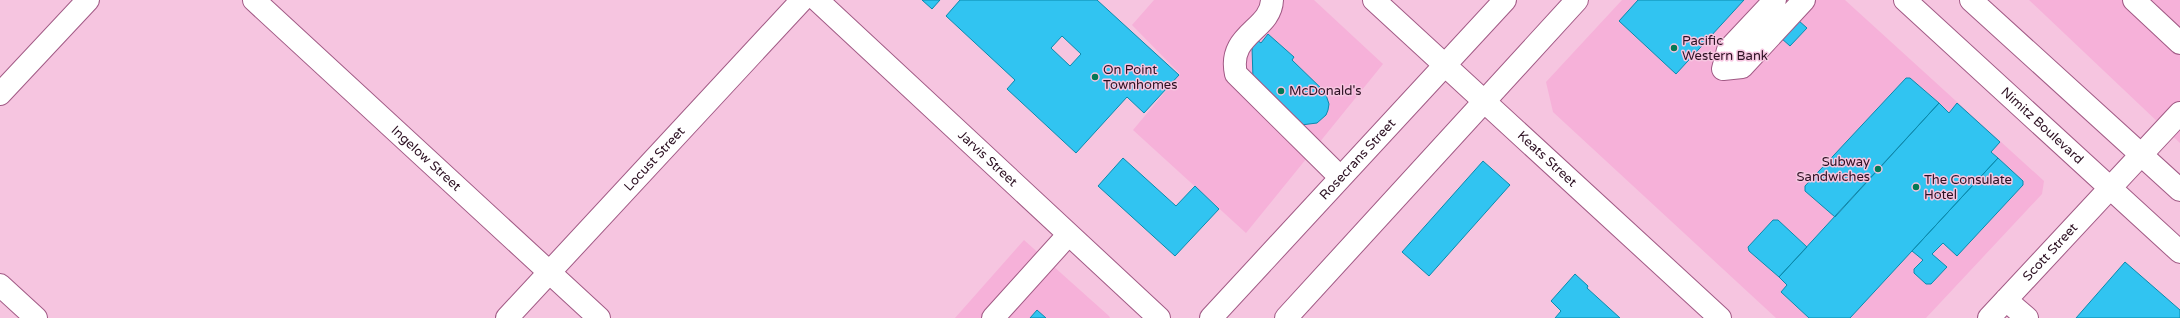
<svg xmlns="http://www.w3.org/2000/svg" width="2180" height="318" font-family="'Varela Round',sans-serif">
  <rect width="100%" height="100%" fill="#f6c5e0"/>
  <path fill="#f6b1d9" d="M1154 0H1314L1383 64 1246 233 1133 130 1180 74 1132 25Z
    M1622 0H1845L2044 181 2042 194 1926 318H1776L1553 112 1546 82Z
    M2029 0H2180V143Z
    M1024 240 1109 316 1110 318H955Z"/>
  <path fill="#31c4f1" stroke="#0b8aad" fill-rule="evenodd" d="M922 0H940L932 9Z
    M960 0H1097L1179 75 1144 113 1127 97 1076 153 1007 89 1015 80 946 16ZM1062 36 1081 54 1070 66 1051 48Z
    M1638 0H1744L1676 74 1619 21Z
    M1780 4 1807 28 1790 46 1763 22Z
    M1268 34 1294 57 1292 60 1325 92 1329 104 1328 110 1326 115 1317 123 1301 125 1253 79 1252 47 1257 40 1261 43Z
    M1906 78H1910L1939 103 1835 217 1805 191V186Z
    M1939 103 1949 113 1957 103 2000 142 1991 152 1998 158 1850 318H1809L1781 292 1787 285 1779 277Z
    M1123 158 1176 206 1195 186 1219 209 1175 256 1098 186Z
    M1998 158 2023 181V185L1957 256 1943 243 1932 254 1947 267 1931 284H1926L1914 273V269L1923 260 1912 251Z
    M1483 161 1510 185 1429 276 1402 252Z
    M1773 220H1778L1807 247 1779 277 1749 251 1748 247Z
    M2125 262 2180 310V318H2076Z
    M1575 274 1588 286 1587 288 1620 318H1555L1561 311 1551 301Z
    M1037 310 1046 318H1030Z"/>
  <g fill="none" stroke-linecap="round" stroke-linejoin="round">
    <g stroke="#a15a85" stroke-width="24">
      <g id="minor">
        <path id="s1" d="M254 0 599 318"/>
        <path id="s2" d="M817 0 1159 318"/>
        <path d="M1272 0C1271 30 1227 34 1236 74L1340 177"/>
        <path id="s3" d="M1374 0 1720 318"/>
        <path d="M1775 0 1728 50 1723 69 1742 67 1804 0"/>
        <path d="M2134 0 2180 43"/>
        <path d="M0 94 88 0"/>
        <path d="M0 285 36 318"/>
        <path d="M2006 300 2027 318"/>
        <path id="s4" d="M507 318 802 0"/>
        <path d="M993 318 1068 235"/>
        <path id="s5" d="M1989 318 2180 113"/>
      </g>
    </g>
    <g stroke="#a15a85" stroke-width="24">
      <g id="major">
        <path id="s6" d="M1905 0 2180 252"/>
        <path d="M1971 0 2180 190"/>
        <path id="s7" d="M1211 318 1505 0"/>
        <path d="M1286 318 1577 0"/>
      </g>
    </g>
    <use href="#minor" stroke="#fff" stroke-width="22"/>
    <use href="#major" stroke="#fff" stroke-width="22"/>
  </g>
  <g fill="#047955" stroke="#f6c5e0" stroke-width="1.5">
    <circle cx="1674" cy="48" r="4"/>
    <circle cx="1095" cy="77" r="4"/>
    <circle cx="1281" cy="91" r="4"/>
    <circle cx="1878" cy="169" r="4"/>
    <circle cx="1916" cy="187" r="4"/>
  </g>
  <g text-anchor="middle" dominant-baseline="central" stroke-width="3" stroke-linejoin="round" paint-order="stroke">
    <g font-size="13" fill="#2d1123" stroke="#f6c5e0" text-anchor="start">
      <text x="1682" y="41">Pacific<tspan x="1682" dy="15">Western Bank</tspan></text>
      <text x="1103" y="70">On Point<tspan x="1103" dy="15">Townhomes</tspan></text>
      <text x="1289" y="91">McDonald's</text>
      <text x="1870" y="162" text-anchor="end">Subway<tspan x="1870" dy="15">Sandwiches</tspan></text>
      <text x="1924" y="180">The Consulate<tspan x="1924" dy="15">Hotel</tspan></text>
    </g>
    <g font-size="13" fill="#2d1123" stroke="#f6c5e0">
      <text stroke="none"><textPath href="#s6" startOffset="186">Nimitz Boulevard</textPath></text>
      <text stroke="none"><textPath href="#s1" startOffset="234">Ingelow Street</textPath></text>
      <text stroke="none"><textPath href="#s4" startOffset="217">Locust Street</textPath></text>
      <text stroke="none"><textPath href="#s7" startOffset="216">Rosecrans Street</textPath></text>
      <text stroke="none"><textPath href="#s3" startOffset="235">Keats Street</textPath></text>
      <text stroke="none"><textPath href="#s2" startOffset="233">Jarvis Street</textPath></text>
      <text stroke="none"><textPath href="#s5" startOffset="90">Scott Street</textPath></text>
    </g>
  </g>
</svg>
